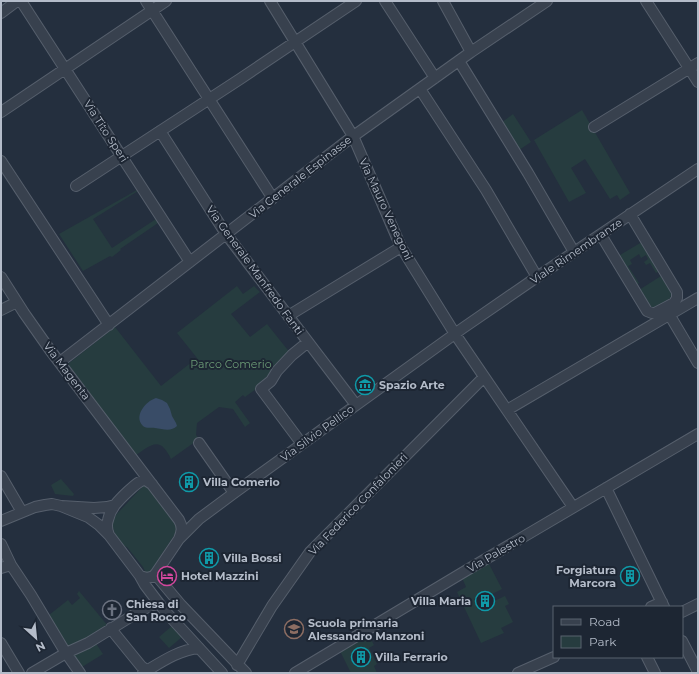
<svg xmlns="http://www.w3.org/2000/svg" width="699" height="674" font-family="Montserrat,sans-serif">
  <rect width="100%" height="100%" fill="#242f3e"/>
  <path fill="#263c3f" d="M582 110 630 193 620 200 617 195 610 199 585 159 571 168 586 193 569 202 534 140Z
    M513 114 531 142 519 150 501 123Z
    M137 190 138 191 93 219 112 248 156 219 158 223 120 249 121 250 112 257 110 256 83 271 59 234Z
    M642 242 659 271 656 273 650 263 646 265 644 262 648 259 646 255 641 258 639 254 630 260 632 264 628 266 639 283 636 285 620 258V255Z
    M661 276C674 296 677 297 654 308L650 307 639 290Z
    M237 286 243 294 254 286 260 292 231 314 250 337 267 324 291 354 260 386 245 397 243 395 235 402 250 423 245 427 233 409 219 407 197 423 196 435 199 439 171 459C169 455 167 451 164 448 156 438 144 450 136 455L68 364 115 327 161 386 197 358 177 333Z
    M61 479 74 494 73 496 55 494 51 485Z
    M145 485 147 487 176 525 177 531 150 572 149 573H146L143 567 127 547 124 546 116 536 113 528 112 523 115 516 143 486Z
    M488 562 502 589 490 595 489 592 474 599 481 612 485 610V608L491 605 490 603 505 596 509 604 505 606 513 622 501 628 504 633 481 643 457 592 466 587 463 580H461V579Z
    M79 591 108 626 69 648 49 615 68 600 72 605 80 598 77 594Z
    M172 626 182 637 169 648 159 637Z
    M368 634 374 645 369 648 377 664 374 666 377 673H351L340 651Z
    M95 642 103 654 82 667 73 654Z"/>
  <path fill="#394c67" d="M156 398 162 400 167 403 170 409 172 416 176 423 177 426C171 432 163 429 155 428 151 427 147 429 143 426 133 416 146 401 156 398Z"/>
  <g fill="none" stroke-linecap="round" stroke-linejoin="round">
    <g stroke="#565f6c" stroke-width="12">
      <path id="minor" d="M21 1 190 262
        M146 1 270 194 272 199
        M270 1 353 136 401 247 455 334 573 507
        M385 1 435 78
        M443 1 471 52
        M646 1 698 82
        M1 13 17 1
        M459 61 528 173 574 252
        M420 89 486 190 537 277
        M1 112 166 1
        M594 127 698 63
        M160 131 226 234 356 405
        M1 161 109 325
        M76 186 240 79 356 1
        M601 235 647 311 652 313H655L674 303 677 298V292L630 214
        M1 277 24 313 50 350 179 520C183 527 182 532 179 539
        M1 310 17 302
        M669 314 698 363
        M288 316 401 247
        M60 362 348 140 471 52 547 1
        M507 410 698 298
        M199 443 234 493
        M302 444 261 389 271 381 277 371 292 355 308 342
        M1 476 22 512
        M606 488 664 607
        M61 506 88 517 99 525 109 535 140 576 145 585 164 610 222 673
        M1 521 35 507 45 505 52 504 61 506 94 508 107 507 115 505
        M109 535C107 530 106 525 108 520 109 515 112 509 115 505 119 500 137 481 144 480 147 480 149 483 152 484
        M1 544 11 565 31 595 64 650 80 673
        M1 568 11 565
        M155 574 181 605 246 673
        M140 576 147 578 154 576 179 539 199 519 234 493 463 328 537 277 698 169
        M651 607 662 602
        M682 612 698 604
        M111 628 115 634 141 666 150 673
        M682 641 698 672
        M1 643 19 673
        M647 657 655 673
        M237 665 272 606 310 552 484 377
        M32 673 66 653 88 643 140 611 152 605 159 604
        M143 673C160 663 178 650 199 648
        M295 673 467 570 698 434
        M518 673 554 657"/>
    </g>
    <use href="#minor" stroke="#38414e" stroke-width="10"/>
  </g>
  <defs>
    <g id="museum-ring" transform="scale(1)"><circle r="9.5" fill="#1d2633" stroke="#0f9aa8" stroke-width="1.5"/><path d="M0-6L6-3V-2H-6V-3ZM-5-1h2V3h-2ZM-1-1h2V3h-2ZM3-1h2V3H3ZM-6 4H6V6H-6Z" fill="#0f9aa8"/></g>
    <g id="building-ring" transform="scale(1)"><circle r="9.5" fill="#1d2633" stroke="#0f9aa8" stroke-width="1.5"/><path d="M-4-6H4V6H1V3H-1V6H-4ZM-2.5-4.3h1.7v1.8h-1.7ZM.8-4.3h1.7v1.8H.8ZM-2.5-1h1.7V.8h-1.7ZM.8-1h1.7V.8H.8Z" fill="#0f9aa8"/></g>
    <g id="hotel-ring" transform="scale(1)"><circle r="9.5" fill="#1d2633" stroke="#d1479c" stroke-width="1.5"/><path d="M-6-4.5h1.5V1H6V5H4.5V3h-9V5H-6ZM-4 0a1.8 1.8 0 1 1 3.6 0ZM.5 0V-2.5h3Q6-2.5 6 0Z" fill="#d1479c"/></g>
    <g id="church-ring" transform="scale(1)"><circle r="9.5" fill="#1d2633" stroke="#6b7280" stroke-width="1.5"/><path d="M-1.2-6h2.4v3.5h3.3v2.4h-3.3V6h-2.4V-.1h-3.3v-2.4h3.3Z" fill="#6b7280"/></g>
    <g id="school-ring" transform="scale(1)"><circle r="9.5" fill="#1d2633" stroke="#8d6e63" stroke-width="1.5"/><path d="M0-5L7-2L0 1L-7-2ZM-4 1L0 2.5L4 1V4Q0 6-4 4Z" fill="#8d6e63"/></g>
  </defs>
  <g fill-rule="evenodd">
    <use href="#museum-ring" x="365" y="385"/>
    <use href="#building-ring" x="189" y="482"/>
    <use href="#building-ring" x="209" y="558"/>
    <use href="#hotel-ring" x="167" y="576"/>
    <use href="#building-ring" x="630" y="576"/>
    <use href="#building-ring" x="485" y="601"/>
    <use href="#church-ring" x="112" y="610"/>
    <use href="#school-ring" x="294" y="629"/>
    <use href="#building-ring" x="361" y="657"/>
  </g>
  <g text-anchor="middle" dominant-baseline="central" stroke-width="4" stroke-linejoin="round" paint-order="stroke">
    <g font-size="11" fill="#b4bcc9" stroke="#1d2633">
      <text transform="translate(106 131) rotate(57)">Via Tito Speri</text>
      <text transform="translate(300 177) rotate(-38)">Via Generale Espinasse</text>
      <text transform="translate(386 209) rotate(65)">Via Mauro Venegoni</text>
      <text transform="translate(576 251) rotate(-34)">Viale Rimembranze</text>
      <text transform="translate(255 270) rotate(54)">Via Generale Manfredo Fanti</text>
      <text transform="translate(67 371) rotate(53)">Via Magenta</text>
      <text transform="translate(317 433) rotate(-36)">Via Silvio Pellico</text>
      <text transform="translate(358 504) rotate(-46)">Via Federico Confalonieri</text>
      <text transform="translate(496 553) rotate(-30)">Via Palestro</text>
    </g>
    <g font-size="11" fill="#6b9a76" stroke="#1d2633">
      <text x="231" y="364">Parco Comerio</text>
    </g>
    <g font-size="11" font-weight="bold" fill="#b4bcc9" stroke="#1d2633" text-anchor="start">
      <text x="379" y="385">Spazio Arte</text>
      <text x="203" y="482">Villa Comerio</text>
      <text x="223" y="558">Villa Bossi</text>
      <text x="616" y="570" text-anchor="end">Forgiatura<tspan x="616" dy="13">Marcora</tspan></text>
      <text x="181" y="576">Hotel Mazzini</text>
      <text x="471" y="601" text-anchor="end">Villa Maria</text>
      <text x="126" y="604">Chiesa di<tspan x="126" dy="13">San Rocco</tspan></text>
      <text x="308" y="623">Scuola primaria<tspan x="308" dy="13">Alessandro Manzoni</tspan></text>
      <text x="375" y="657">Villa Ferrario</text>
    </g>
  </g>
  <rect width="699" height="674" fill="none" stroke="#b4bcc9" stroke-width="4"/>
  <rect x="553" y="606" width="130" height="52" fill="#1d2633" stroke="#59626f"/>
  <rect x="561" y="619" width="20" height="6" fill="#38414e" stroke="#59626f"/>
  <text x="589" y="626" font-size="12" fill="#b4bcc9">Road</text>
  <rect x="561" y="636" width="20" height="12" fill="#263c3f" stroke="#59626f"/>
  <text x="589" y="646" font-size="12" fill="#b4bcc9">Park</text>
  <g transform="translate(36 638) rotate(153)" stroke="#1d2633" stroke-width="3" paint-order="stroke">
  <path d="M0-3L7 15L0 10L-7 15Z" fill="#b4bcc9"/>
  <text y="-6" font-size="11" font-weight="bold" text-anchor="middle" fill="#b4bcc9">N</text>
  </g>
</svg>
